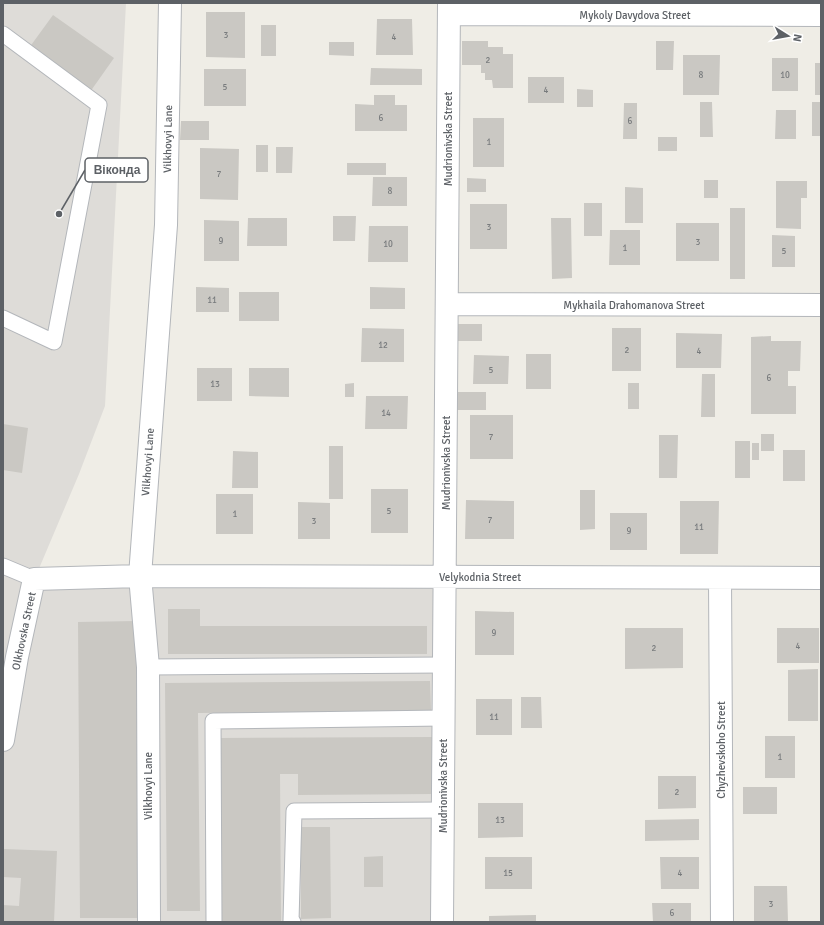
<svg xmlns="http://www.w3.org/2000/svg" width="824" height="925" font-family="Signika,sans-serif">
  <rect width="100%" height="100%" fill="#efede6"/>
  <path fill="#dedcd8" d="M3 3H126L105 406 79 474 35 578 445 577 442 922H3Z"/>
  <path fill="#cac8c3" d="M206 12H245V58L206 57Z
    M53 15 114 58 90 92 29 48Z
    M377 19H412L413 55H376Z
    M261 25H276V56H261Z
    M462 41H488V47H503V54H513V88H493L492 80H485V73H481V65H462Z
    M656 41H674L673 70H656Z
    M329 42H354V56L329 55Z
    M683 55H720L719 95H683Z
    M772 58H798V91H772Z
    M815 63H821V95H815Z
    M371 68 422 69V85H370Z
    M204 69H246V106H204Z
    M528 77H564V103H528Z
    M577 89 593 90V107H577Z
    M374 95H395V105H407V131H355V104L374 105Z
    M700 102H712L713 137H700Z
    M812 102H821V136H812Z
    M624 103H637V139H623Z
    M776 110H796V139H775Z
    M473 118H504V167H473Z
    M181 121H209V140H180Z
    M658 137H677V151H658Z
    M256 145H268V172H256Z
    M276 147H293L292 173H276Z
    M200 148 239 149 238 200 200 199Z
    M347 163H386V175H347Z
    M373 177H407V206H372Z
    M467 178 486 179V192H467Z
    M704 180H718V198H704Z
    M776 181H807V198H801V229L776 228Z
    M625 187 643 188V223H625Z
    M584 203H602V236H584Z
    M470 204H507V249H470Z
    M730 208H745V279H730Z
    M333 216H356L355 241H333Z
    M248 218H287V246H247Z
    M551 218H571L572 278 552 279Z
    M204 220 239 221V261H204Z
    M676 223H719V261H676Z
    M369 226H408V262H368Z
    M610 230H640V265H609Z
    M772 235 795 236V267H772Z
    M196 287 229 288V312H196Z
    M370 287 405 288V309H370Z
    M239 292H279V321H239Z
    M457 324H482V341H457Z
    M362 328 404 329V362H361Z
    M612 328H641V371H612Z
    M676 333 722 334 721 368H676Z
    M771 336V341H801L800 371H788V386H796V414H751V337Z
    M526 354H551V389H526Z
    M474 355 509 356 508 384H473Z
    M197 368H232V401H197Z
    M249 368H289V397L249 396Z
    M702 374H715V417H701Z
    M354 383V397H345V384Z
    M628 383H639V409H628Z
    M457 392H486V410H457Z
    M366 396H408L407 429H365Z
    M470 415H513V459H470Z
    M3 424 28 428 22 473 3 470Z
    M761 434H774V451H761Z
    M659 435H678L677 478H659Z
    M735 441H750V478H735Z
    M752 443H759V460H752Z
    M329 446H343V499H329Z
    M783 450H805V481H783Z
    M233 451 258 452V488H232Z
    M371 489H408V533H371Z
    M580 490H595V529L580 530Z
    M216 494H253V534H216Z
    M466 500 514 501V539H465Z
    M680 501H719L718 554H680Z
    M298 502 330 503V539H298Z
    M610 513H647V550H610Z
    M168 609H200V626H427V654H168Z
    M475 611 514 612V655H475Z
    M137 621 139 918H80L78 622Z
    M625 628H683V668L625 669Z
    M777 628H819V663H777Z
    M818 669V721H788V670Z
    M430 681 431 711 198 713 200 911H167L165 683Z
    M521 697H541L542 728H521Z
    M476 699H512V735H476Z
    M765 736H795V778H765Z
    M433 737V794L298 795V774H280L281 922H221V738Z
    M658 776H696V808L658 809Z
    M743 787H777V814H743Z
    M478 803H523V837L478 838Z
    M699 819V840L645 841V820Z
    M301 827H330L331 918 301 919Z
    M3 849 57 851 54 922H3V905L19 906 21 878 3 877Z
    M383 856V887H364V857Z
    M485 857H532V889H485Z
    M660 857H699V889H661Z
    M754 886H787L788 922H754Z
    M652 903H691V922H653Z
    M536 915V922H489V916Z"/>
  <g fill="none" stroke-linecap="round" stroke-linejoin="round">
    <g stroke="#b3b6ba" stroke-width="17">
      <path id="service" d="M3 34 99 105 54 342 3 318
        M3 566 34 579
        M148 667 444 665
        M214 921 213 721 444 718
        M293 922 291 921 294 811 443 810"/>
    </g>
    <g stroke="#b3b6ba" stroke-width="24">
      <path id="minor" d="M449 14 821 15
        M447 304 821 305
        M720 578 722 922
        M3 740 17 657 34 579 140 576 821 578
        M149 922 148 667 140 576 166 225 170 3
        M442 922 449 3"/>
    </g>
    <use href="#service" stroke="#fff" stroke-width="15"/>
    <use href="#minor" stroke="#fff" stroke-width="22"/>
  </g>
  <g text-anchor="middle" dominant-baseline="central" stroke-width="3.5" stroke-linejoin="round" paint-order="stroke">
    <g font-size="9" fill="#787b7d">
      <text x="226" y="35">3</text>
      <text x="394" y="37">4</text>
      <text x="488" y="60">2</text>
      <text x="701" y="75">8</text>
      <text x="785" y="75">10</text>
      <text x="225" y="87">5</text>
      <text x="546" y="90">4</text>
      <text x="381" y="118">6</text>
      <text x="630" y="121">6</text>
      <text x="489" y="142">1</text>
      <text x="219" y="174">7</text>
      <text x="390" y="191">8</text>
      <text x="489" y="227">3</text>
      <text x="221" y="241">9</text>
      <text x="698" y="242">3</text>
      <text x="388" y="244">10</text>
      <text x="625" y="248">1</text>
      <text x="784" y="251">5</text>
      <text x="212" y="300">11</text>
      <text x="383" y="345">12</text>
      <text x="627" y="350">2</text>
      <text x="699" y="351">4</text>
      <text x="491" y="370">5</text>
      <text x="769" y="378">6</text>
      <text x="215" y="384">13</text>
      <text x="386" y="413">14</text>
      <text x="491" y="437">7</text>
      <text x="389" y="511">5</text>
      <text x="235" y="514">1</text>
      <text x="490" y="520">7</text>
      <text x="314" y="521">3</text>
      <text x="699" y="527">11</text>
      <text x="629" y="531">9</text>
      <text x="494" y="633">9</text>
      <text x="798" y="646">4</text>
      <text x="654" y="648">2</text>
      <text x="494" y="717">11</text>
      <text x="780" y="757">1</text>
      <text x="677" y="792">2</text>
      <text x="500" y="820">13</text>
      <text x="508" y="873">15</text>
      <text x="680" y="873">4</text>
      <text x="771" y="904">3</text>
      <text x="672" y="913">6</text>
    </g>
    <g font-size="11" fill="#5d6166" stroke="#fff">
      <text x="635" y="15">Mykoly Davydova Street</text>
      <text transform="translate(168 139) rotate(-89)">Vilkhovyi Lane</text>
      <text transform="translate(448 139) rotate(-90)">Mudrionivska Street</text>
      <text x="634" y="305">Mykhaila Drahomanova Street</text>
      <text transform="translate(148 462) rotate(-86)">Vilkhovyi Lane</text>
      <text transform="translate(446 463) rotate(-90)">Mudrionivska Street</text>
      <text x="480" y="577">Velykodnia Street</text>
      <text transform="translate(24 631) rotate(-78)">Olkhovska Street</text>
      <text transform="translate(721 750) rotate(-90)">Chyzhevskoho Street</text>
      <text transform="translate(148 786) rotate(-90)">Vilkhovyi Lane</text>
      <text transform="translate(443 786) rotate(-90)">Mudrionivska Street</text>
    </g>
  </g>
  <path fill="none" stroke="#5d6166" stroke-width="1.5" d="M59 214L85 170"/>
  <circle fill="#5d6166" stroke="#fff" stroke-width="1.5" cx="59" cy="214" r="4"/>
  <rect fill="#fff" stroke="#5d6166" stroke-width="1.5" x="85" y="158" width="63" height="24" rx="4"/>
  <g font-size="12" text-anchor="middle" font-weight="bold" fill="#5d6166">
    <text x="117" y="174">Віконда</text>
  </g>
  <rect width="824" height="925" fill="none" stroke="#5d6166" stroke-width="8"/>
  <g transform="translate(788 36) rotate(101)" stroke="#ffffff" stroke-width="3" paint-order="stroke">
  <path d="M0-3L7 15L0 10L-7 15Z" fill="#5d6166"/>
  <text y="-6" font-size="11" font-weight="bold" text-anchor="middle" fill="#5d6166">N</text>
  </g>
</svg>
